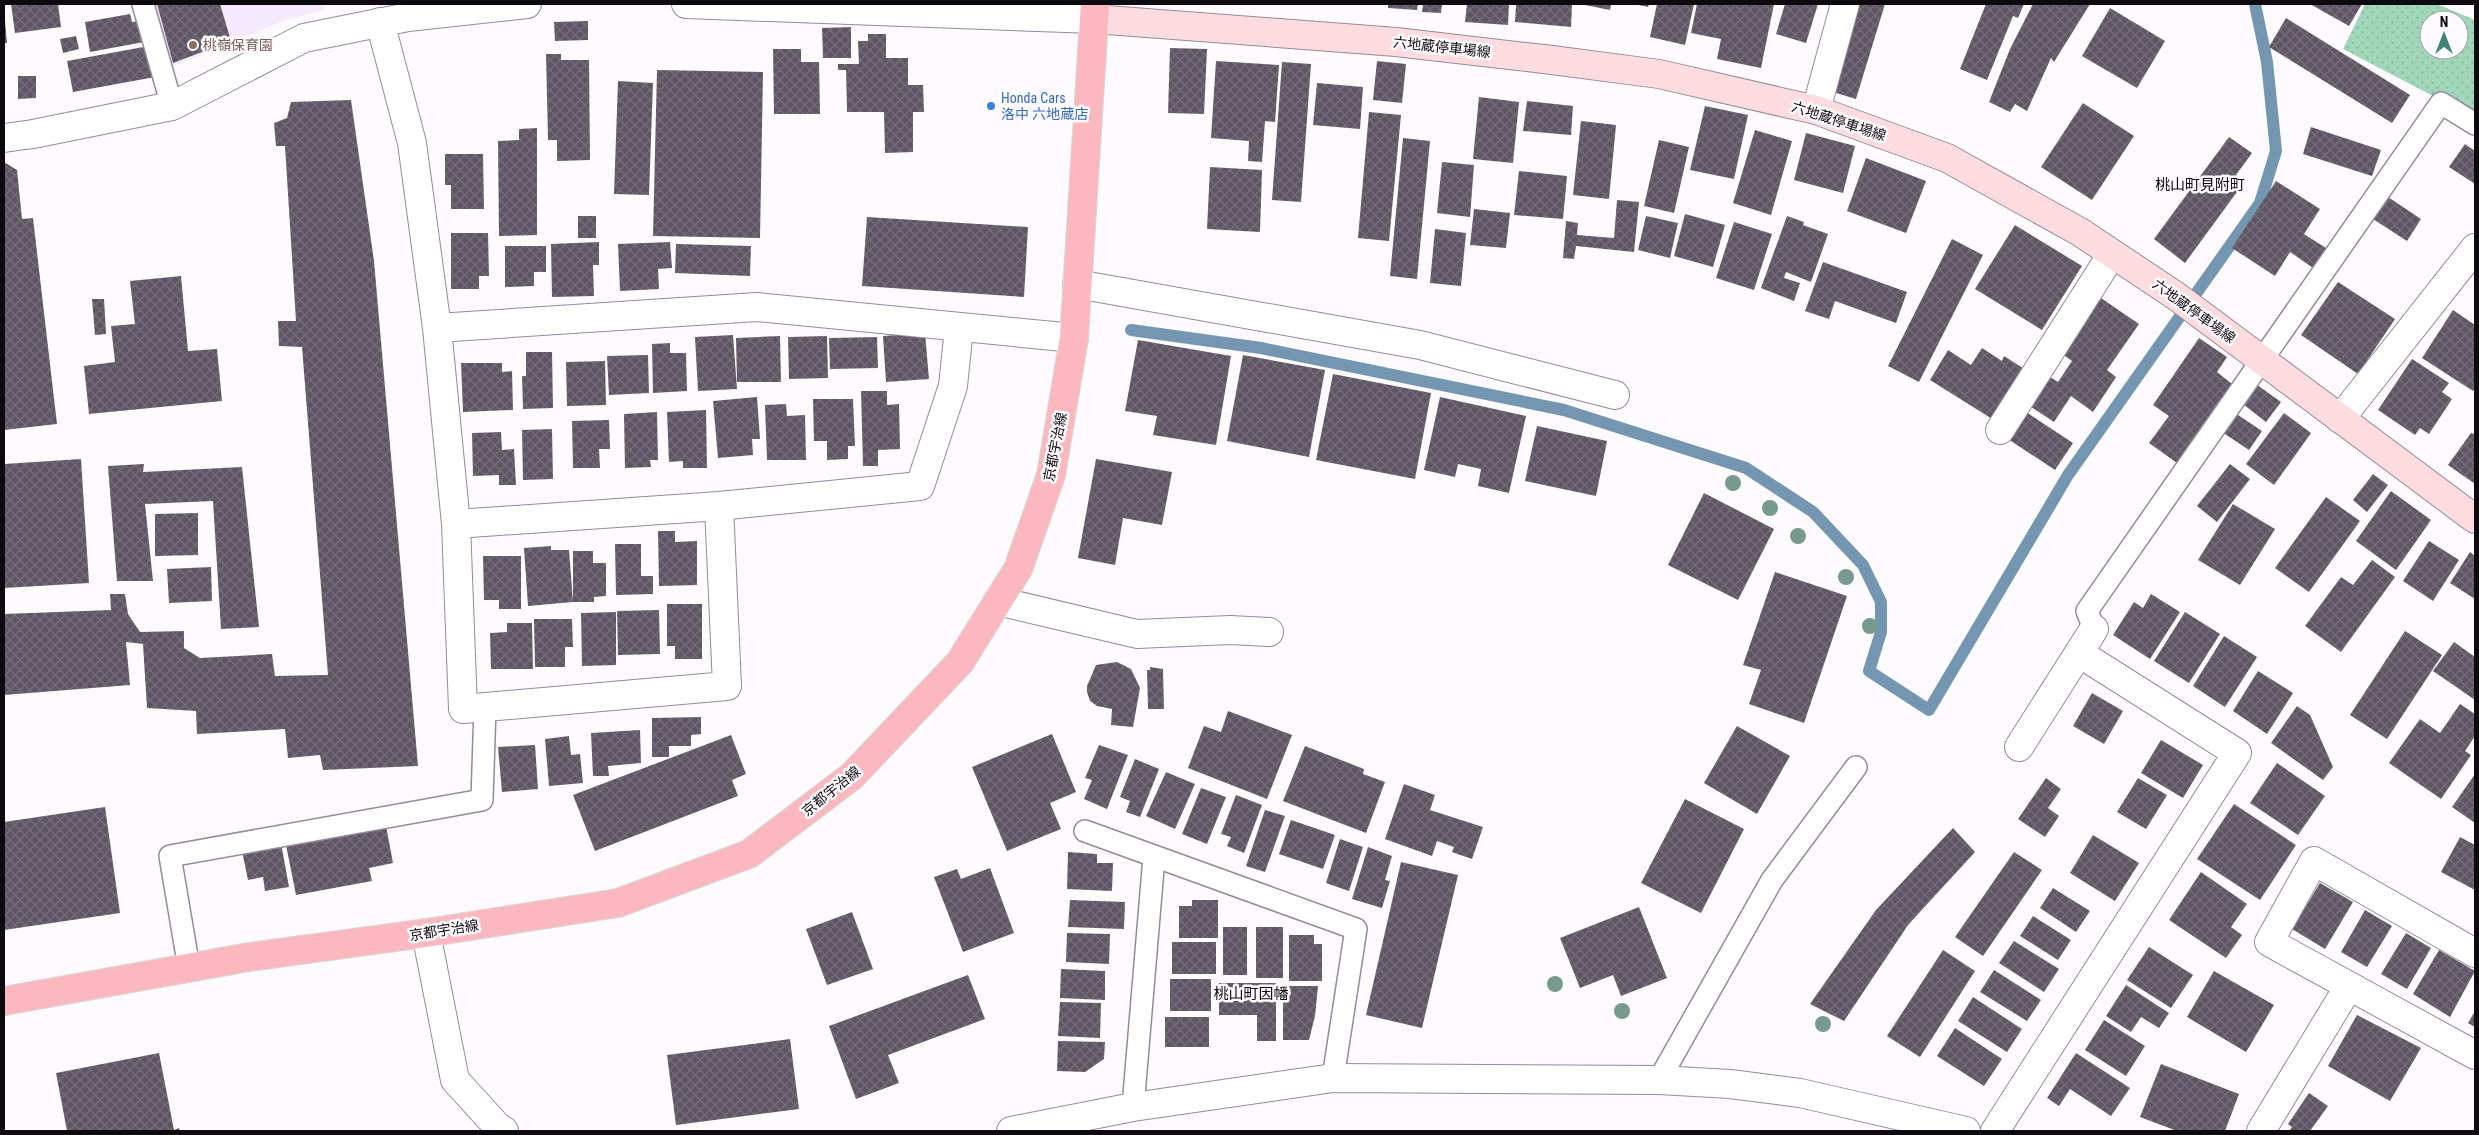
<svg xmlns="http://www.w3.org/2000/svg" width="2479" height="1135" font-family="'Roboto Condensed','Noto Sans JP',sans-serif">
  <defs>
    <pattern id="park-dots" width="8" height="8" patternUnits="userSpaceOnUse" patternTransform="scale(1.25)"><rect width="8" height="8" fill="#a0d6ba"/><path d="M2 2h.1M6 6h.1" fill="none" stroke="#89b69f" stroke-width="1.8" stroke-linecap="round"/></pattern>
    <pattern id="building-cross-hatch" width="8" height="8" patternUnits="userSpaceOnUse" patternTransform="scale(1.25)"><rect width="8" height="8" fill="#5f5664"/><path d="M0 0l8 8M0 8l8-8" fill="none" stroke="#756e79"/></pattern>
  </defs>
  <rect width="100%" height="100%" fill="#fdfbfe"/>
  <path fill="#f6eafd" d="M150 4H323L324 10 283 21 167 69Z"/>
  <path fill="url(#park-dots)" fill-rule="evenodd" d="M2365 4H2437L2475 20V118L2343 49ZM2429 20H2459V50H2429Z"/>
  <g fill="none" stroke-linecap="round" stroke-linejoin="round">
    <path stroke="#7596b1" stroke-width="12" d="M1131 330 1261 348 1564 410 1746 468 1813 512 1863 565 1881 602V632L1869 671 1929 710 2068 475 2260 203 2276 151 2267 62 2255 4"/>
  </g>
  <path fill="url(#building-cross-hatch)" d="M11 4H58L61 27 15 33Z
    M157 4H220L231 41 173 63Z
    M1388 4H1418L1417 10 1388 8Z
    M1423 4H1442L1441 13 1422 12Z
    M1467 4H1509L1508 25 1465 22Z
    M1516 4H1572L1571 27 1515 22Z
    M1580 4H1611L1610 10Z
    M1634 4H1649L1648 7Z
    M1657 4H1694L1685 45 1650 37Z
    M1697 4H1774L1761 68 1717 59 1721 39 1691 33Z
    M1785 4H1818L1806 43 1776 34Z
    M1850 4H1885L1856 99 1823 89Z
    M1986 4H2024L2018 18 2013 16 1987 80 1960 69Z
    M2033 4H2090L2054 62 2051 58 2027 111 2015 104 2010 112 1989 102 2010 49Z
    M2310 4H2362L2349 26Z
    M2110 8 2165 41 2137 88 2082 56Z
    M130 14 132 22 140 21 144 42 90 52 85 22Z
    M2286 18 2410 95 2392 123 2269 47Z
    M5 20 7 43H4V21Z
    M588 21V40L555 41 554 22Z
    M851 27V58H823L822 28Z
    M868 34H886V58H908V85H923L924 112H913V152L885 153 884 112H847L846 70H838V64H859L858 41H868Z
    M76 36 79 49 63 53 60 39Z
    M149 46 155 77 73 92 67 61Z
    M1170 48 1207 49 1204 114 1168 113Z
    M773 49H801V62H819L820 114H774Z
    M546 54H561V60H589L590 160 557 161V140H548Z
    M1216 61 1279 65 1275 122 1265 121 1262 162 1248 161 1249 141 1211 138Z
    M1377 61 1406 64 1402 103 1373 100Z
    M1282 62 1311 64 1301 202 1272 200Z
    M657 70 763 72 760 238 653 236Z
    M18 76H36V98L18 99Z
    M618 81 653 83 649 195 614 194Z
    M1317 83 1363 87 1360 129 1313 125Z
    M1479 97 1519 102 1513 163 1473 159Z
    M351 100 374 261 418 766 323 770 320 755 288 758 285 729 197 734 196 711 147 708 143 644 126 642 130 685 4 695V614L111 610 110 594H125L128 614 140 632 184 631V648L200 658 272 654 275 676 328 675 302 347 279 346 278 321H296L285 146H276L274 123 287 118 291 102Z
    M1527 101 1573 106 1571 135 1523 131Z
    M2083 103 2134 136 2092 200 2041 167Z
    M1705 106 1748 115 1734 179 1690 170Z
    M1369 112 1401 115 1389 241 1358 238Z
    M1581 121 1616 125 1609 199 1573 195Z
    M2311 127 2381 150 2372 176 2303 154Z
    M537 128V235L499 236 498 141 519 140V129Z
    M1755 130 1792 141 1771 215 1733 203Z
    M1806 133 1855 146 1843 193 1794 180Z
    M2229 137 2252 153 2236 175 2245 181 2185 263 2154 239Z
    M1403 138 1430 141 1417 279 1390 276Z
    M1659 140 1689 147 1674 213 1644 206Z
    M2465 144 2475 151V184L2449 167Z
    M445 154H483L484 209H451V185H445Z
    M1866 158 1926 181 1906 233 1847 211Z
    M4 162 17 170 22 219 33 218 57 424 4 430Z
    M1442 162 1474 165 1470 217 1437 213Z
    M1210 167 1262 170 1260 232 1207 229Z
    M1519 171 1567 176 1563 219 1514 215Z
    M2276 181 2320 209 2304 234 2329 250 2316 270 2290 252 2275 276 2232 248Z
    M2388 197 2421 219 2407 241 2373 219Z
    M1617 200 1639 202 1634 252 1576 246 1574 259 1563 258 1566 221 1578 223 1577 235 1614 238Z
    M1474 209 1510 213 1506 248 1470 245Z
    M1685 214 1725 225 1713 267 1674 256Z
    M578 216H596V238H578Z
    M1646 216 1678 223 1670 258 1638 250Z
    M1787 216 1804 222 1803 225 1828 234 1811 282 1786 272 1784 278 1800 283 1794 301 1761 288Z
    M867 217 1028 227 1024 297 862 286Z
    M1734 222 1772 234 1754 290 1716 278Z
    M2015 225 2082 266 2042 330 1975 289Z
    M1435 229 1466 233 1461 286 1430 283Z
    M451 233H488L489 276H479V289H451Z
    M1952 239 1983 255 1919 382 1888 366Z
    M599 242V265H593L594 296 552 297 551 244Z
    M670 242 672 268 658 269 659 289 620 291 618 244Z
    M676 244 751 246 750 276 675 273Z
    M505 246H546V272H534V286L505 287Z
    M1823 262 1907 292 1896 323 1835 301 1829 319 1805 311Z
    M181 276 188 351 217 349 222 401 89 414 84 366 115 362 111 326 135 324 130 281Z
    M2338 282 2395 319 2358 374 2301 335Z
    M2095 294 2139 324 2107 370 2116 377 2093 412 2071 396 2054 422 2025 403 2044 373 2058 382 2072 361 2058 351Z
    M92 299H104L106 334 95 335Z
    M2453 310 2475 325V388L2473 391 2422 358Z
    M925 333 929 379 886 382 883 336Z
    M733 335 737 389 698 391 695 337Z
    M780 336 781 382H737L736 338Z
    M827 336 828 378 789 379 788 337Z
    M877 337 878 368 830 369 829 338Z
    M2199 338 2227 357 2217 372 2232 384 2177 463 2149 443 2169 416 2153 405Z
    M1138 340 1231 356 1216 445 1153 435 1157 416 1125 411Z
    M670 343V353H686L687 391 653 393 652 344Z
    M1982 348 2002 361 2004 356 2029 372 1997 422 1930 380 1948 350 1971 365Z
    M526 352H552L553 408 523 409 522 376H526Z
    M648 355 649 393 609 395 607 356Z
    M1243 355 1325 370 1309 457 1227 441Z
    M2412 359 2449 383 2442 392 2452 399 2429 434 2420 428 2415 435 2378 410Z
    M605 361 606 405 567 406 566 362Z
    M461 363H502V372L512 371 513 410 463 412Z
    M1333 374 1431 393 1415 479 1316 460Z
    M2253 382 2281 402 2266 422 2239 401Z
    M861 391H887V405L899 404 900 449 878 450V466H863Z
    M757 397 760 439H752L753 455 718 458 713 401Z
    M1440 397 1526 416 1509 493 1478 486 1481 469 1458 464 1455 477 1424 470Z
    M813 399H853L855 446H848V459L827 460V441H814Z
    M786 404 787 416 805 415 806 460H767L765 405Z
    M706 410 707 468H683V461L669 462 667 412Z
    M2023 410 2073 443 2055 470 2005 437Z
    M2232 411 2262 431 2249 450 2219 430Z
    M657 412 658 460H650L651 467 625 468 624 414Z
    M2284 413 2311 433 2274 485 2246 464Z
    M609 420 610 449H599L600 468H573L572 421Z
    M1537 426 1607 441 1596 496 1525 481Z
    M552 429 553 479 523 480 522 430Z
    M501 432 502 450 514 449 516 485H499V475L473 476 472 433Z
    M2471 433 2475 434V484L2448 465Z
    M81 459 89 583 4 588V464Z
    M1096 459 1172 472 1162 525 1123 518 1115 565 1078 558Z
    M144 464 143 472 242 467 259 627 221 629 213 501 145 504 153 581H117L108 466Z
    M2230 464 2250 479 2217 522 2197 506Z
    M2373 474 2388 485 2367 512 2353 500Z
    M2391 491 2431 520 2396 570 2356 541Z
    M1704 493 1774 529 1738 600 1668 565Z
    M2326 497 2360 521 2309 592 2275 568Z
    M2233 504 2275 529 2240 585 2198 560Z
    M198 513V555L155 556V514Z
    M658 531H675V542L697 541V585L659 586Z
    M2429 541 2459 560 2433 601 2403 581Z
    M615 544H641V576H653V594L616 595Z
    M551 546V550H569L573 602 528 606 524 548Z
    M573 551H593V563H606V596L594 597V602H573Z
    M2470 552 2475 556V599L2450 583Z
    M483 556H521V609H499V600H484Z
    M2372 560 2395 577 2341 652 2305 626 2341 577 2353 585Z
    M211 567 212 601 169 603 167 569Z
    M1775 572 1847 596 1804 723 1749 704 1761 670 1743 665Z
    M2151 594 2180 612 2150 659 2113 635 2134 602 2143 608Z
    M667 604H702V659H675V646H667Z
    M659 610 660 654 618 655 617 611Z
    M616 612V665L582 666 581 613Z
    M2185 612 2220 634 2189 683 2154 661Z
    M534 619H572L573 647H565V667H535Z
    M507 623H532L533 669H491L490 633 507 632Z
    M2405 631 2442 655 2387 739 2350 715Z
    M2224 636 2257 657 2225 707 2193 686Z
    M2454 642 2475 657V700L2433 671Z
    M1117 662 1131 669 1140 688 1133 727 1111 725 1112 709 1097 706 1090 701 1087 692V686L1096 665Z
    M1150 667 1163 669 1164 709H1148L1147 670H1150Z
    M2258 671 2293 693 2267 734 2233 711Z
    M2092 693 2123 711 2104 744 2073 726Z
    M2460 704 2475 714V736L2465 751 2471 755 2441 799 2389 763 2420 719 2440 733Z
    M2297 706 2310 715 2333 767 2323 780 2271 743Z
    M1228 711 1292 735 1267 799 1188 768 1204 726 1221 732Z
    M701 717V734L691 735V746H669V757H652V718Z
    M1737 726 1790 756 1757 814 1704 783Z
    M640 730 641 763 608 766 609 776H593L591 733Z
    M1052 734 1076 792 1050 803 1061 829 1007 851 972 767Z
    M731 735 746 774 732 780 738 796 595 851 573 795Z
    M569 736 571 755 580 754 583 783 549 786 545 739Z
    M2161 740 2203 765 2183 798 2141 773Z
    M535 745 538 789 502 792 498 747Z
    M1099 745 1128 755 1107 809 1084 799 1092 780 1085 778Z
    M1305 746 1364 769 1363 774 1385 782 1366 833 1283 801Z
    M1135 759 1159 769 1140 817 1126 812 1130 801 1120 797Z
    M2277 763 2325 796 2298 835 2250 803Z
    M1166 772 1195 784 1175 829 1146 816Z
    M2475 774V823L2452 807Z
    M2046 778 2061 789 2048 808 2059 816 2045 837 2018 819Z
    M2138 778 2167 795 2146 829 2117 812Z
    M1404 784 1435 795 1430 810 1483 827 1472 859 1452 852 1454 847 1437 841 1432 856 1385 839Z
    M1201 788 1226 797 1207 844 1182 834Z
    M1236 795 1262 805 1244 853 1227 846 1231 837 1221 834Z
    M1685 799 1744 829 1701 913 1641 883Z
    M2234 804 2296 845 2260 900 2197 859Z
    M105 807 120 913 4 930V822Z
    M1265 810 1285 816 1265 872 1246 866Z
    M1291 820 1335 835 1323 869 1279 854Z
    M386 826 393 863 369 868 372 881 296 895 286 845Z
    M1953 828 1975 852 1908 925 1844 1021 1810 1004 1876 910Z
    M2093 835 2139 863 2115 901 2070 873Z
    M2460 837 2475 845V890L2441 872Z
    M1340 839 1363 847 1349 891 1326 883Z
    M281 843 289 887 265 891 263 877 248 880 242 851Z
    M1368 847 1392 856 1385 880 1390 881 1382 908 1352 899Z
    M1068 852 1097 854V863H1113L1112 891 1067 889Z
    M2014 852 2042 870 1983 956 1955 937Z
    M1401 862 1458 875 1422 1028 1366 1015Z
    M990 868 1014 933 963 952 934 877 957 869 961 879Z
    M2201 872 2247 904 2231 927 2242 935 2226 958 2169 920Z
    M2320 883 2353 902 2325 949 2292 929Z
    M2053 888 2090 911 2076 932 2040 908Z
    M1070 900 1125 902 1124 929 1068 927Z
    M1192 900H1218V938H1179V906H1192Z
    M1639 907 1667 978 1621 996 1613 975 1580 988 1560 938Z
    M2365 910 2392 926 2367 967 2341 952Z
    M852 912 873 969 827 985 806 929Z
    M2033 916 2071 940 2058 960 2020 936Z
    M1223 927H1247V975H1223Z
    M1256 927H1283V978H1256Z
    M1067 933 1110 934 1109 964 1066 962Z
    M2406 933 2431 948 2407 989 2381 974Z
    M1289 935H1314V944H1322V981H1289Z
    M2014 941 2059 969 2044 992 1999 963Z
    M1172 942H1216V974H1172Z
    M2149 947 2193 975 2171 1008 2127 980Z
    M1943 950 1975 971 1920 1057 1887 1036Z
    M2439 950 2475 971 2450 1017 2413 994Z
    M1061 969 1105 971V1000L1060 998Z
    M1994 970 2041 1000 2027 1021 1980 992Z
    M2214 971 2274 1005 2246 1052 2187 1017Z
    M968 975 985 1019 888 1055 899 1083 856 1099 829 1026Z
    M1170 979H1211V1011H1170Z
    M1219 983H1276V1041H1257V1015H1219Z
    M2126 985 2169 1013 2159 1028 2141 1017 2131 1032 2106 1016Z
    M1283 986H1318L1315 1016 1309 1040H1283Z
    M1973 997 2022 1029 2007 1052 1958 1021Z
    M1060 1002 1101 1003 1100 1038 1058 1036Z
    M2475 1011V1027L2468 1023Z
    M2357 1015 2421 1048 2390 1101 2328 1066Z
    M1165 1017H1209V1047H1165Z
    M2104 1020 2145 1046 2126 1076 2085 1050Z
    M1955 1028 2002 1059 1984 1086 1937 1056Z
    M790 1039 799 1109 676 1125 667 1055Z
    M1058 1041 1105 1042 1104 1059 1085 1072 1057 1071Z
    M159 1053 174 1130 179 1128 180 1131H67L56 1073Z
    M2076 1053 2130 1088 2111 1116 2070 1089 2059 1106 2047 1098Z
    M2161 1064 2239 1094 2225 1131H2177L2140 1117Z
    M2309 1093 2328 1106 2310 1131H2289L2292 1127 2288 1124Z"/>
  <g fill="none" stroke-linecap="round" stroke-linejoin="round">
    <g stroke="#948a9a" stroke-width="24">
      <path id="service" d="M143 4 172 106
        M2094 629 2087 611 2441 103 2475 124
        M1085 831 1356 929 1333 1078
        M189 968 170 856 482 800 485 707
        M1659 1080 1772 880 1856 767
        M1133 1107 1154 857"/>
    </g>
    <g stroke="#948a9a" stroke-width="30">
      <path id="minor" d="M380 22 412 143 437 328 456 524 463 709 727 686 719 506
        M1816 110 1845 4
        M1077 284 1420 345 1615 395
        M437 328 757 307 1074 338
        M2340 419 2475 248
        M2000 430 2112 254
        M456 524 719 506 920 486 953 386 959 328
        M998 601 1137 634 1230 630 1269 632
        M2019 747 2094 629
        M2475 953 2314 861 2269 942 2475 1055
        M1995 1131 2237 753 2079 653
        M2261 1131 2349 986"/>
    </g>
    <g stroke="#948a9a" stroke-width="30">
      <path id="tertiary" d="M686 4 1094 19
        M4 138 33 134 172 106 304 38 408 17 527 4
        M426 933 455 1080 497 1126 504 1131
        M1011 1131 1133 1107 1333 1078 1659 1080 1730 1084 1800 1093 1966 1131"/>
    </g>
    <g stroke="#948a9a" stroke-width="30">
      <path id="secondary" d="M1094 19 1396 42 1552 60 1659 74 1816 110 1947 158 2080 232 2176 296 2475 519"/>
    </g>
    <g stroke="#d8d8d9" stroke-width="30">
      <path id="primary" d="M4 1001 249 957 426 933 618 903 749 854 852 776 960 662 1018 569 1051 475 1074 338 1095 4"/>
    </g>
    <use href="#service" stroke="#fff" stroke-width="21"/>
    <use href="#minor" stroke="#fff" stroke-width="28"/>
    <use href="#tertiary" stroke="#fff" stroke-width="28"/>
    <use href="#secondary" stroke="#fddcdf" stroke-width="28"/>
    <use href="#primary" stroke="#fbb9bf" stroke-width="28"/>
  </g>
  <g fill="#78998d">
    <circle cx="1733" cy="483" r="8"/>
    <circle cx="1770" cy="508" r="8"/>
    <circle cx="1798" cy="536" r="8"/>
    <circle cx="1846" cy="577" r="8"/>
    <circle cx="1870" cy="626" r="8"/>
    <circle cx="1555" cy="984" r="8"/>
    <circle cx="1622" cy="1011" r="8"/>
    <circle cx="1823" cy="1024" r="8"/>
  </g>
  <circle fill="#8d6e63" stroke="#fdfbfe" stroke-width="2" cx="193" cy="45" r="5"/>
  <circle fill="#3f7fe0" stroke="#fdfbfe" stroke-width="2" cx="991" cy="106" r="5"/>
  <g text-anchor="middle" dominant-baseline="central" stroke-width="5" stroke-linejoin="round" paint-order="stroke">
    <g font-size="14" fill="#785e54" stroke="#fdfbfe" text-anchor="start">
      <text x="203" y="45">桃嶺保育園</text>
    </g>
    <g font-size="14" fill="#0d0a0f" stroke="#fdfbfe">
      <text transform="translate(1442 47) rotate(6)">六地蔵停車場線</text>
      <text transform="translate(1839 121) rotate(18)">六地蔵停車場線</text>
      <text transform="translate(2194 311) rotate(36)">六地蔵停車場線</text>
      <text transform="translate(1055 447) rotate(-79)">京都宇治線</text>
      <text transform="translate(831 791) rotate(-39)">京都宇治線</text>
      <text transform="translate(444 930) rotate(-9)">京都宇治線</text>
    </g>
    <g font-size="14" fill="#366cbe" stroke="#fdfbfe" text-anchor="start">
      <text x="1001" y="98">Honda Cars<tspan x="1001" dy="16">洛中 六地蔵店</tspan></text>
    </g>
    <g font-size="15" fill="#0d0a0f" stroke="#fdfbfe">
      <text x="2200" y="185">桃山町見附町</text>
      <text x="1251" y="994">桃山町因幡</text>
    </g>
  </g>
  <rect width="2479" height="1135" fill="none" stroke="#0d0a0f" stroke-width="10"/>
  <g transform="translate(2444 35)"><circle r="24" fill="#fdfbfe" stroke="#9d9b9e"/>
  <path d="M0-4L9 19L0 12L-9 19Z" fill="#408477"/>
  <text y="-8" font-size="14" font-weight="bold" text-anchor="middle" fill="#0d0a0f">N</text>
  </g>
</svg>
